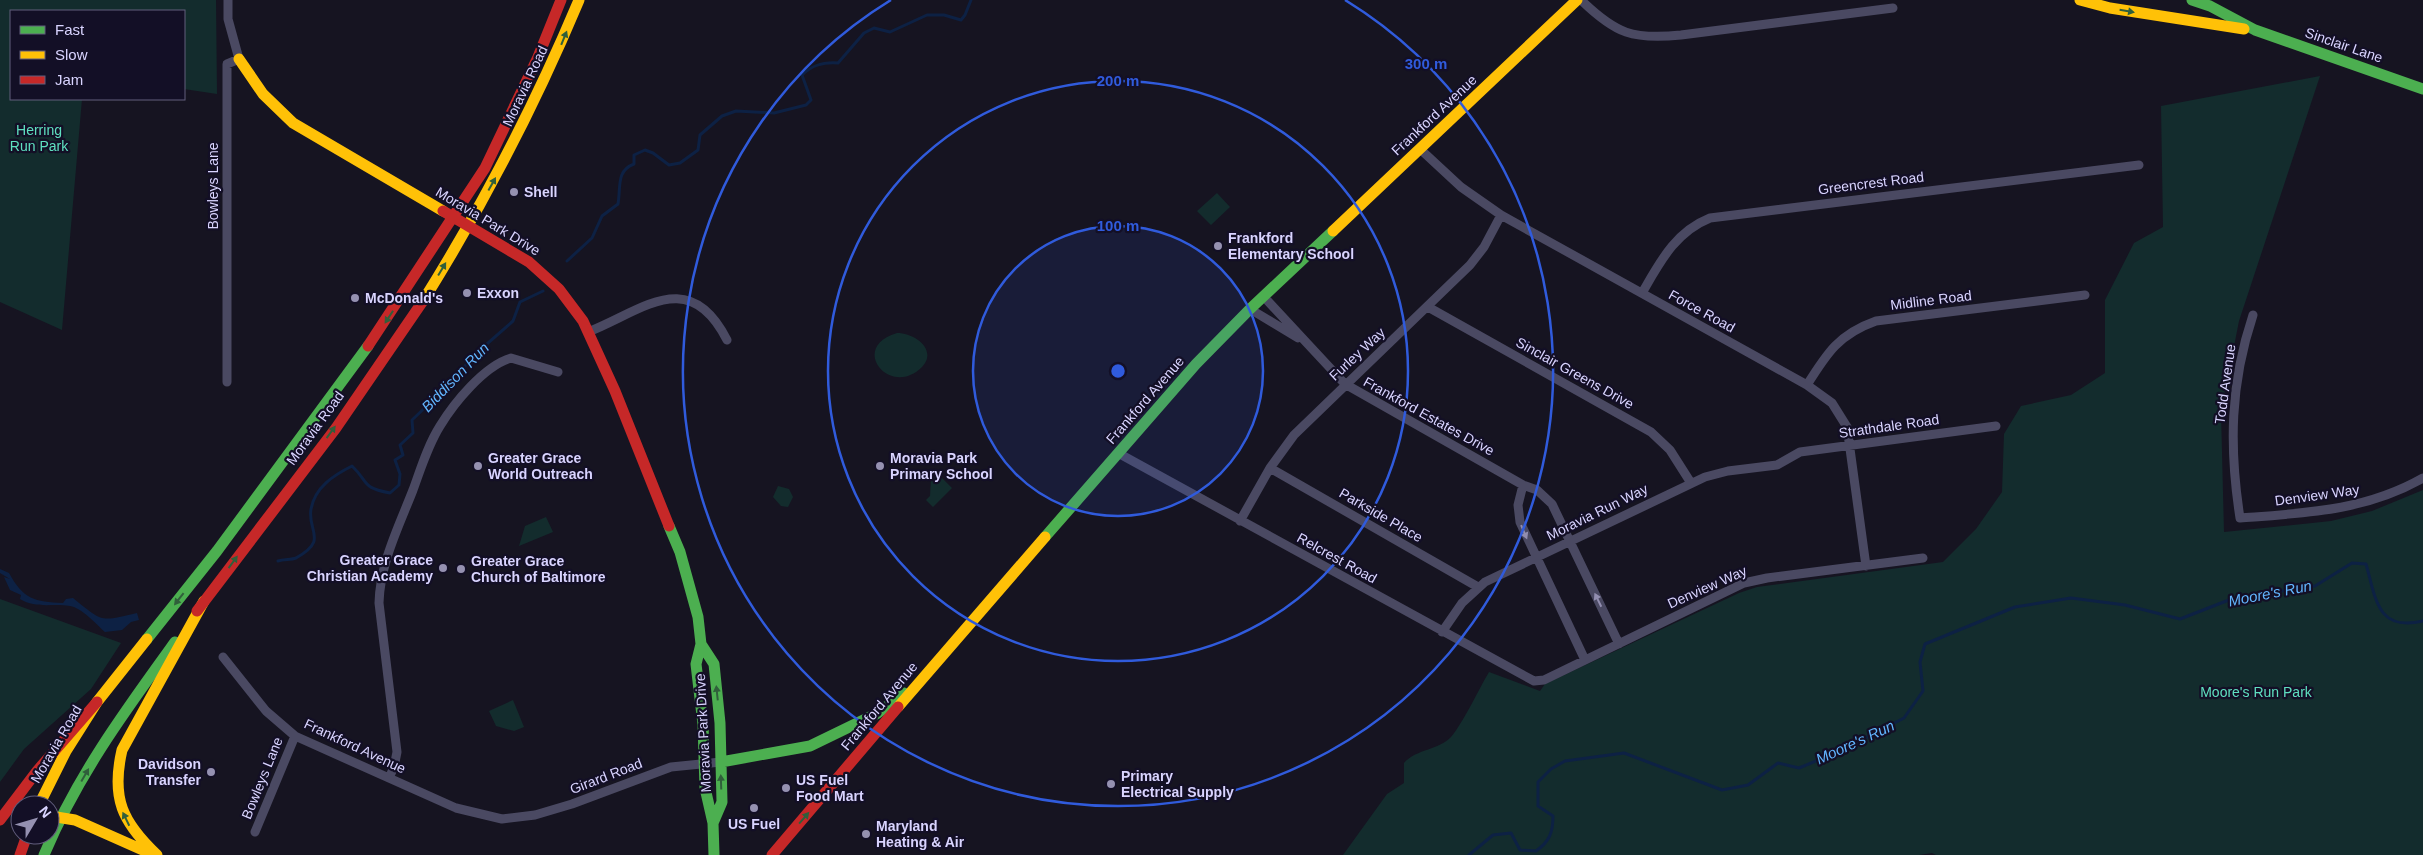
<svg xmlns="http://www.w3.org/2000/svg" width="2423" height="855" font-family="Arial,sans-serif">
  <rect width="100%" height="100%" fill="#161421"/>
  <path fill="#132c2d" d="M0 0H216L217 94 184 89V11H11V99H82L62 330 0 302Z
    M2320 76 2239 321 2221 412 2224 532 2331 521 2372 511 2423 490V855H1936L1932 853 1919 855H1343L1387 794 1404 783V763C1416 749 1439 750 1451 737 1463 723 1479 689 1489 672L1540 691 1545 684 1739 593 1757 587 1943 562 1976 529 2002 492 2004 434 2021 406 2071 395 2105 373V300L2134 243 2163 227 2161 106Z
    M1217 193 1230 207 1211 225 1197 211Z
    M897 333C915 333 938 350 922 367 890 399 848 347 897 333Z
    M937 473 952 488 933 507 926 500 930 496 931 478Z
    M778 486 789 489 793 497 788 507 781 506 773 497Z
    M546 517 553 532 519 546 525 526Z
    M0 599 121 643 91 689 24 749 0 782Z
    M513 700 524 727 514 731 496 726 489 711Z"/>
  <path fill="#0d2144" d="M0 569 9 573C23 599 35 602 63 603L66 599 73 598C103 622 99 622 137 613L139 620 131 622 122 630 105 632C96 624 82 608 70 606 52 603 36 609 20 599L21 595 10 590 4 577 10 579 0 573Z"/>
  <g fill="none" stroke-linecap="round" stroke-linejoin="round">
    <path stroke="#0d2144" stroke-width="3" d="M567 261 592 238 602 216 618 204C621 186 616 171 634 164V155L645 150 653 153 669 165 680 163 698 150 700 135 722 116 736 111 774 113 806 105 811 100 802 75C812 65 823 62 838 63L864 33 874 28 890 32 927 15H944L961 20 965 15 971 0
      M278 561C284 559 291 560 296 558 329 540 307 531 311 509 315 487 334 475 352 466 370 483 360 487 390 493L399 485 400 474 395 460 403 455 400 445 413 433 412 420 455 379 472 357 513 321 520 302 543 291
      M1469 855 1493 835 1511 833 1520 850 1536 851C1549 842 1553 833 1553 816L1538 806V782L1551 769 1565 761 1624 753 1722 790 1748 785 1778 763 1799 768 1840 751 1904 718 1923 691 1920 662 1925 644 2015 607 2071 598 2125 605 2180 619 2234 598 2315 586 2352 563 2366 564C2376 599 2377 632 2423 621"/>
    <path stroke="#4a4962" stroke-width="9" d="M1581 0C1616 34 1633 40 1681 35L1893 8
      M1420 149 1461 187 1501 215 1807 385 1832 403 1847 427 1866 566
      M1642 293C1660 262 1675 232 1710 218L2139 165
      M1264 297 1345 384 1523 485 1537 490 1552 504 1619 644
      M1428 307 1651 432 1670 450 1691 483
      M1250 309 1298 338
      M2253 315C2230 384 2229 447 2240 518 2306 513 2365 511 2423 478
      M588 332C642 311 689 265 727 340
      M227 382V64L239 59 228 19V0
      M1807 385C1827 353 1839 334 1876 321L2085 295
      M1118 453 1534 681 1544 680 1744 583 1767 578 1923 558
      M1270 468 1478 587
      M1523 485 1518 505 1520 522 1585 660
      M1240 521 1270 468 1294 435 1470 265 1484 247 1501 215
      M1442 632 1462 603 1485 582 1705 477 1728 471 1777 465 1800 452 1996 426
      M223 657 266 711 295 736 456 808 502 819 535 815 572 804 671 767 721 762
      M389 778 394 767 397 752 379 603C380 563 399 526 413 490 421 468 428 445 440 426 454 403 484 366 511 358L558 372
      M255 832 295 736"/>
    <path stroke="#4caf50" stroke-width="11" d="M2192 0 2210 6 2255 30 2423 89
      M669 526 680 552 698 617 701 644 696 664 703 724 705 788 713 823 714 855
      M1045 537 1196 364 1250 309 1333 231
      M147 639 217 551 368 346
      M701 644 714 664 720 723 722 802 713 823
      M721 762 810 746 878 713 904 693
      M44 855C77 776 125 711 175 642"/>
    <path stroke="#ffc107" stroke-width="11" d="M2080 0 2110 8 2244 29
      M239 59 263 94 293 123 443 211
      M1333 231 1577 0
      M423 301C483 205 535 105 579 0
      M898 707 1045 537
      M39 805 66 751 97 702 147 639
      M50 816 75 820 145 851
      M157 855C122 822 111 798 122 750L204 601"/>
    <path stroke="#c62828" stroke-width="11" d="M443 211 529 262 559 289 583 321 615 391 669 526
      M368 346 485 168 538 57 561 0
      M197 611 336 428 423 301
      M0 820 37 771 97 702
      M20 855 27 835
      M772 855 898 707"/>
  </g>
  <defs><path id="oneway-solid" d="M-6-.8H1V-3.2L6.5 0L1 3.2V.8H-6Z" transform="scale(1.25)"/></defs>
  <g fill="#305f3b">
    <use href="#oneway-solid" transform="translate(2127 11) rotate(10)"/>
    <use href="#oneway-solid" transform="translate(564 38) rotate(-68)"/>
    <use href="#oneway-solid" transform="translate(492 184) rotate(-61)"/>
    <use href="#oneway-solid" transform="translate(442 269) rotate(-59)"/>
    <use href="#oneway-solid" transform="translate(389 317) rotate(123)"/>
    <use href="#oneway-solid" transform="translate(331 432) rotate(-54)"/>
    <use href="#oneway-solid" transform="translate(233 562) rotate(-54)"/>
    <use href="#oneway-solid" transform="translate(179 599) rotate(128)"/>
    <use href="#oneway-solid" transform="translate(717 693) rotate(-96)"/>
    <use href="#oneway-solid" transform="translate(85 775) rotate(-60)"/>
    <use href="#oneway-solid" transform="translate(721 782) rotate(-92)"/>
    <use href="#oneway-solid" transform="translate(804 818) rotate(-49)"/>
    <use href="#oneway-solid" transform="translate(126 819) rotate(-116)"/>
  </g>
  <g fill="#928eb0">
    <use href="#oneway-solid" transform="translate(1524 532) rotate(67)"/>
    <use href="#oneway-solid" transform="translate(1598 600) rotate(-116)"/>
  </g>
  <circle cx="1118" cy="371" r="145" fill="#305bdc" fill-opacity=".12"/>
  <g fill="none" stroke="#305bdc" stroke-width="2.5">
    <circle cx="1118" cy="371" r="145"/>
    <circle cx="1118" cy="371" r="290"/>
    <path d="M1345 0A435 435 0 1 1 891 0"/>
  </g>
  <g fill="#9591b1" stroke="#130f26" stroke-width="2">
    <circle cx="514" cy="192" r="5"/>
    <circle cx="1218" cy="246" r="5"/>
    <circle cx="467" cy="293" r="5"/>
    <circle cx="355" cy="298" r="5"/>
    <circle cx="478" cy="466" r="5"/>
    <circle cx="880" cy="466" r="5"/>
    <circle cx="443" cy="568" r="5"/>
    <circle cx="461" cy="569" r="5"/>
    <circle cx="211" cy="772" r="5"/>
    <circle cx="1111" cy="784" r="5"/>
    <circle cx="786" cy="788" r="5"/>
    <circle cx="754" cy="808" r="5"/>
    <circle cx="866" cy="834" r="5"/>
  </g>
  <g text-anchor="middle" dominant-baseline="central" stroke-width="4.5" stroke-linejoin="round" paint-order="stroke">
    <g font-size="14" fill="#d9d4ff" stroke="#130f26">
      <text transform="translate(2344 45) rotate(19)">Sinclair Lane</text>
      <text transform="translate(525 86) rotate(-65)">Moravia Road</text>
      <text transform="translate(1434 115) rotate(-43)">Frankford Avenue</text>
      <text transform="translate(1871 183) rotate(-7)">Greencrest Road</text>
      <text transform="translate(213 186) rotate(-90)">Bowleys Lane</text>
      <text transform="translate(488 221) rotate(31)">Moravia Park Drive</text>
      <text transform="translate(1931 300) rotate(-7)">Midline Road</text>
      <text transform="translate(1702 311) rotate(29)">Force Road</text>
      <text transform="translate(1357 354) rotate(-43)">Furley Way</text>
      <text transform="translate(1575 373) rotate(29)">Sinclair Greens Drive</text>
      <text transform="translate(2225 384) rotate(-82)">Todd Avenue</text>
      <text transform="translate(1145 400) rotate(-49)">Frankford Avenue</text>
      <text transform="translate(1429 416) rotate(29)">Frankford Estates Drive</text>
      <text transform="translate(1889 426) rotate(-8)">Strathdale Road</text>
      <text transform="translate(315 428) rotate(-54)">Moravia Road</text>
      <text transform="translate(2317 495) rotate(-8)">Denview Way</text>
      <text transform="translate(1597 512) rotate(-26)">Moravia Run Way</text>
      <text transform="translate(1381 515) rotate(30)">Parkside Place</text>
      <text transform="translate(1337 558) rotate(29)">Relcrest Road</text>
      <text transform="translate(1707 587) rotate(-24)">Denview Way</text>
      <text transform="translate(879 706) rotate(-50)">Frankford Avenue</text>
      <text transform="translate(703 733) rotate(-93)">Moravia Park Drive</text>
      <text transform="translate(56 744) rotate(-60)">Moravia Road</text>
      <text transform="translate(355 746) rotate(25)">Frankford Avenue</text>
      <text transform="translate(606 776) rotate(-21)">Girard Road</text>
      <text transform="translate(262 778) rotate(-68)">Bowleys Lane</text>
    </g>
    <g font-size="14" fill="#5fe0c0" stroke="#130f26">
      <text x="39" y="130">Herring<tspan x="39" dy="16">Run Park</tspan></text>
      <text x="2256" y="692">Moore's Run Park</text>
    </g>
    <g font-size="14" font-weight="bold" fill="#d9d4ff" stroke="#130f26" text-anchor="start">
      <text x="524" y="192">Shell</text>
      <text x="1228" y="238">Frankford<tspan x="1228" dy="16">Elementary School</tspan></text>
      <text x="477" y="293">Exxon</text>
      <text x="365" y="298">McDonald's</text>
      <text x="488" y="458">Greater Grace<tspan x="488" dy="16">World Outreach</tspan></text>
      <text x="890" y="458">Moravia Park<tspan x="890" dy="16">Primary School</tspan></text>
      <text x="433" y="560" text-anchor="end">Greater Grace<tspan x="433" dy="16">Christian Academy</tspan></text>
      <text x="471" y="561">Greater Grace<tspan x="471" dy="16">Church of Baltimore</tspan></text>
      <text x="201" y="764" text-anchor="end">Davidson<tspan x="201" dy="16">Transfer</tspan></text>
      <text x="1121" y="776">Primary<tspan x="1121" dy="16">Electrical Supply</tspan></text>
      <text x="796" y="780">US Fuel<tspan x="796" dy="16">Food Mart</tspan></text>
      <text x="754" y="824" text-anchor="middle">US Fuel</text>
      <text x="876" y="826">Maryland<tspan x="876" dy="16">Heating &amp; Air</tspan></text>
    </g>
    <g font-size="15" font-style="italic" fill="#62b6ff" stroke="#130f26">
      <text transform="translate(455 377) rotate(-46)">Biddison Run</text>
      <text transform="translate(2270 593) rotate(-11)">Moore's Run</text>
      <text transform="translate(1855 742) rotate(-25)">Moore's Run</text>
    </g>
  </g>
  <circle cx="1118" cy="371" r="8" fill="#305bdc" stroke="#130f26" stroke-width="2.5"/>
  <g font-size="15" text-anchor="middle" font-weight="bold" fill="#305bdc" stroke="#130f26" stroke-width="4.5" stroke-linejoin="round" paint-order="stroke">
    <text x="1426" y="69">300 m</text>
    <text x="1118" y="86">200 m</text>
    <text x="1118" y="231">100 m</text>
  </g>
  <rect x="10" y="10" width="175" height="90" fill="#130f26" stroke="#625e7d"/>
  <rect x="20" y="26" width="25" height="8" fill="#4caf50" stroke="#625e7d"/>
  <text x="55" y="35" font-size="15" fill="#d9d4ff">Fast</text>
  <rect x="20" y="51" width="25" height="8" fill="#ffc107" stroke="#625e7d"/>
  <text x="55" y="60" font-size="15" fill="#d9d4ff">Slow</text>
  <rect x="20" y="76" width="25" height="8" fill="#c62828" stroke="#625e7d"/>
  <text x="55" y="85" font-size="15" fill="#d9d4ff">Jam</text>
  <g transform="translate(35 820) rotate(52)"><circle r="24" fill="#130f26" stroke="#625e7d"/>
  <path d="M0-4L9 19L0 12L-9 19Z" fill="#9591b1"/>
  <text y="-8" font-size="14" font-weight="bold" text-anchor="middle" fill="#d9d4ff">N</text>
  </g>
</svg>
